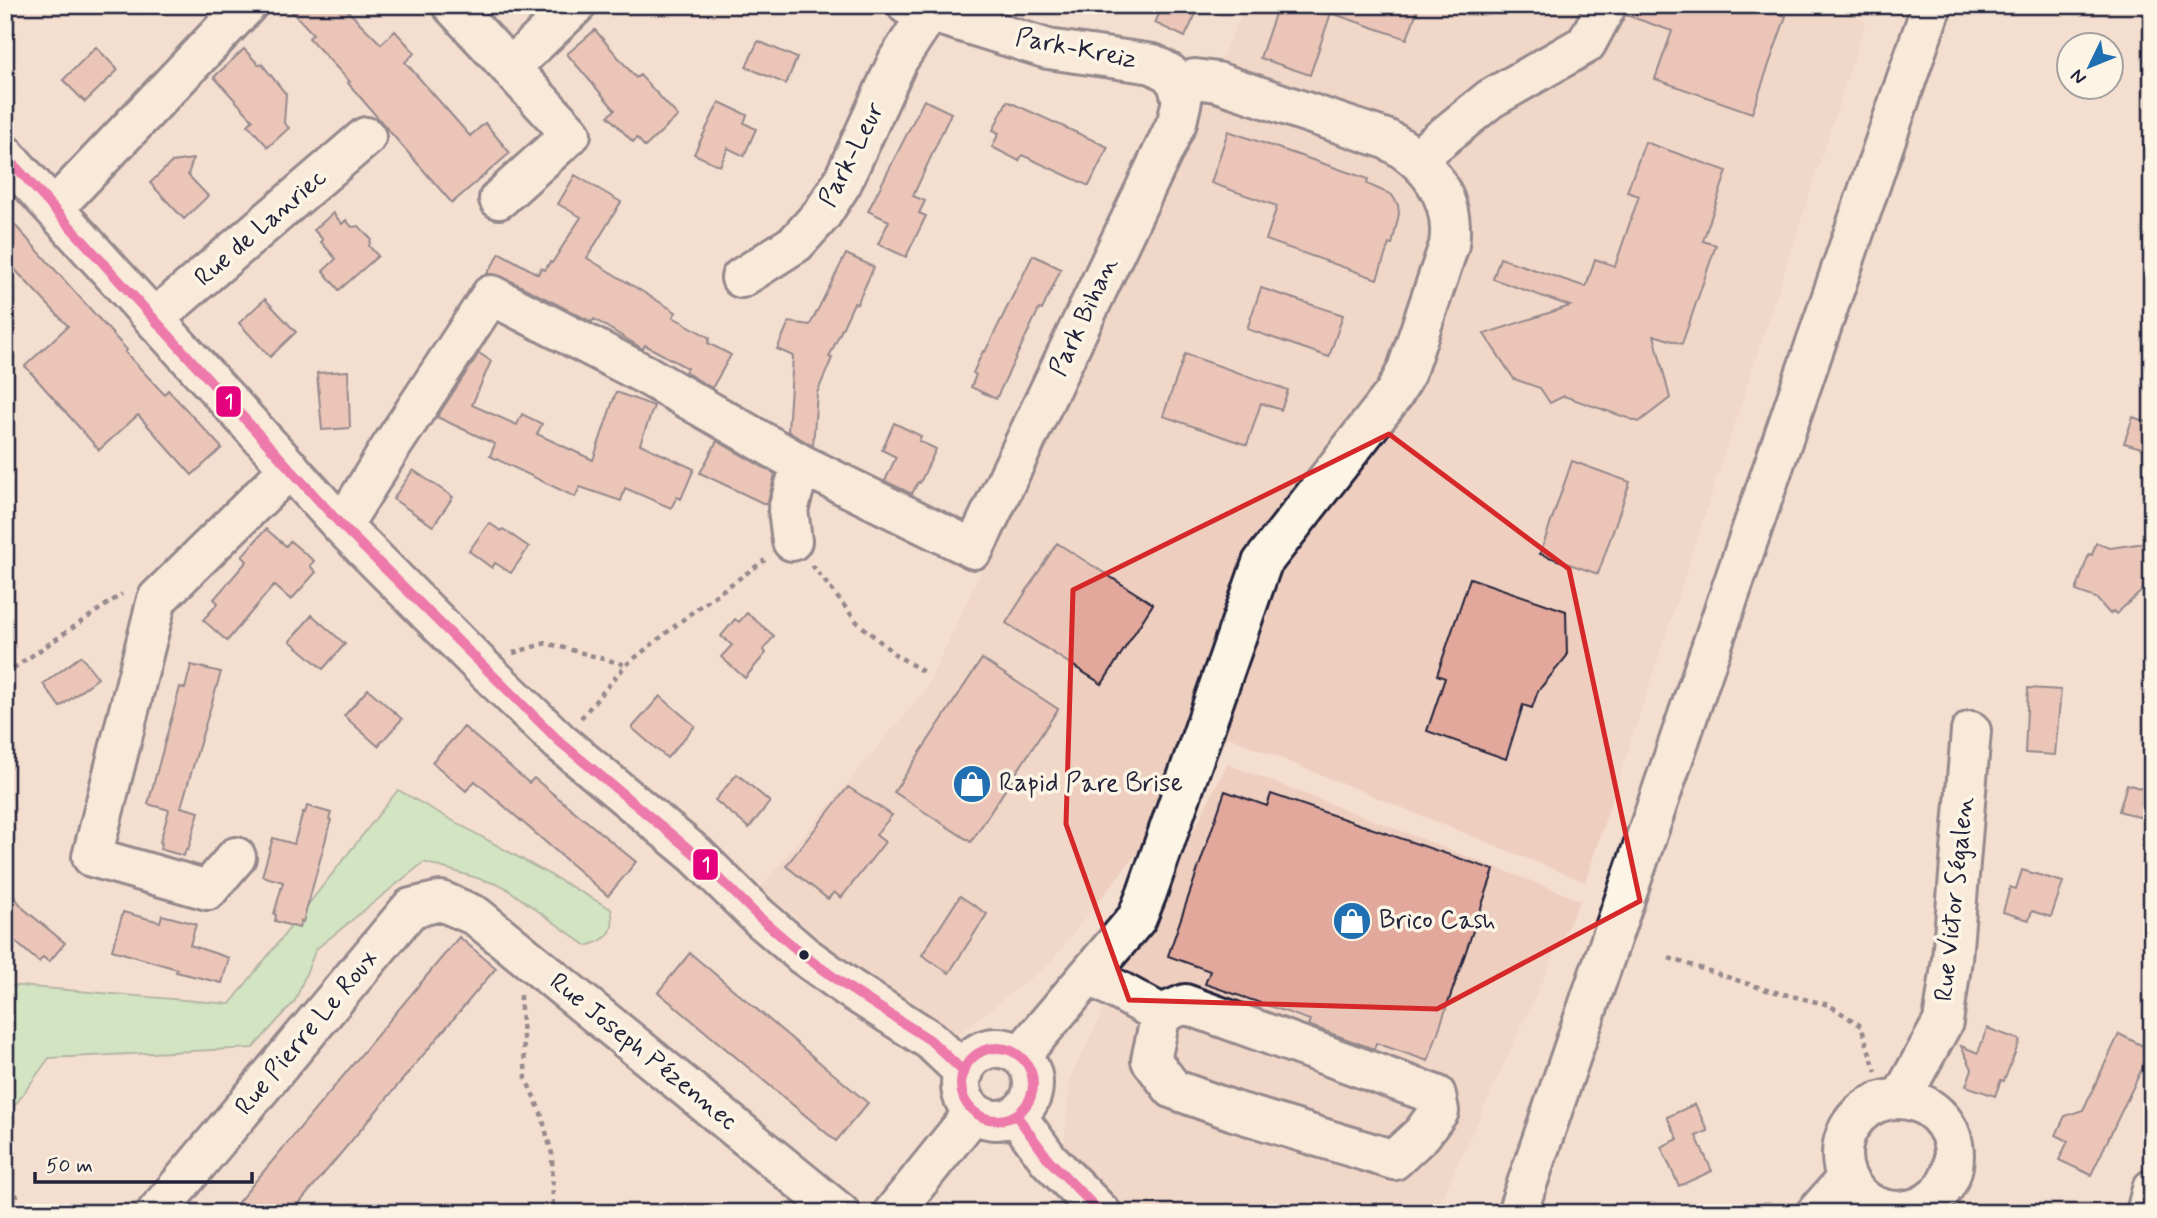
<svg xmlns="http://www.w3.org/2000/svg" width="2157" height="1218" font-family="Mynerve,sans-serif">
  <rect width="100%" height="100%" fill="#f4decf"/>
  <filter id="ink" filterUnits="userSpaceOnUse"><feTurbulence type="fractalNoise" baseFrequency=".0143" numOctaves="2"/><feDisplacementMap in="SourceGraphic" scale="14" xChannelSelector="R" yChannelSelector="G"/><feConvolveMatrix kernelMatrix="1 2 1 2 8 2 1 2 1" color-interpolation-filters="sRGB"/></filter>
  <g filter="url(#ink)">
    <path fill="#eecebf" d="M1246 5H1821L1866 21 1585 882 1228 737 1051 962 947 1043 760 888 926 689Z
      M1227 764 1580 900 1435 1213H1058L1070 1078Z"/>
    <path fill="#acebb2" stroke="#678676" stroke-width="2" d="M398 790 611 909C616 932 609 939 587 946L503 886 424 862 316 949 295 1001 253 1048 49 1058 5 1119V982L8 985 230 1004Z"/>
    <path fill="#e1a89b" stroke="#22223b" stroke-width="2" d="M286 5H342L381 44 395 31 415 53 405 62 470 136 485 123 510 153 452 203 384 125 348 83 350 82 309 38 313 34Z
      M1163 5H1200L1185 37 1155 23Z
      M1278 5H1419L1407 39 1331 13 1310 75 1260 58Z
      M1629 5H1756L1786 16 1752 113 1655 79 1672 31 1626 15Z
      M595 30 636 78 640 75 678 116 645 147 637 138 633 142 608 116 615 110 567 54Z
      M758 41 797 58 786 84 746 67Z
      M96 47 118 70 85 102 63 80Z
      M244 49 259 65 261 63 286 94 284 123 289 128 268 147 248 125 253 120 214 77Z
      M924 100 951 113 913 196 925 201 919 213 926 216 906 257 878 244 889 221 868 211Z
      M1007 101 1108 147 1089 186 1022 155 1019 161 992 147 999 133 993 130Z
      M719 102 747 115 744 123 756 129 744 156 728 148 720 166 694 154Z
      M1228 131 1368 179 1367 184 1392 195 1398 205 1399 214 1392 245 1389 244 1377 279 1266 240 1277 206 1211 183Z
      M1645 142 1727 171 1703 241 1716 245 1682 344 1654 335 1670 398 1639 422 1564 396 1550 403 1540 388 1514 379 1484 334 1570 306 1493 279 1500 258 1586 287 1595 259 1615 266 1639 196 1627 192Z
      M193 159 188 175 208 196 184 219 150 183 172 162Z
      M575 175 621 202 587 258 676 312 673 317 710 338 708 343 731 355 712 388 685 372 687 368 645 345 643 349 594 319 592 322 501 276 487 274 500 253 538 274 541 268 545 270 550 262 552 263 581 217 558 204Z
      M333 213 342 224 346 220 352 227 359 226 371 239 369 246 378 256 339 290 323 271 336 259 321 242 323 240 314 230Z
      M5 214 127 350 125 352 164 394 168 390 222 448 192 475 138 415 99 450 25 366 68 326 5 259Z
      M846 254 874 267 857 304 854 303 829 357 832 358 817 393 813 446 788 431 793 356 777 349 789 322 810 325Z
      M1033 255 1061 269 1042 310 1039 309 996 399 971 387 976 375 973 373 983 351 985 352Z
      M1261 288 1343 315 1329 357 1247 329Z
      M265 299 296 332 270 357 239 323Z
      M479 353 491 361 472 405 517 425 522 414 542 424 537 434 593 460 616 392 654 406 640 444 694 469 681 499 677 497 671 508 625 488 621 501 580 487 575 497 490 456 495 444 437 417Z
      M1185 354 1288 390 1281 410 1261 403 1247 445 1163 416Z
      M348 371 350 428 322 430 317 373Z
      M2133 417 2152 424V451L2124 443Z
      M894 423 921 436 919 441 936 449 920 483 918 482 912 494 885 481 896 457 882 450Z
      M717 441 775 474 767 505 700 473Z
      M1572 461 1630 482 1598 574 1540 554Z
      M413 470 453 497 433 526 393 499Z
      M489 523 501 531 503 529 529 547 511 573 495 563 492 568 469 551Z
      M266 529 286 546 290 541 314 561 310 566 316 572 291 600 274 585 227 641 203 620 218 603 214 599 247 561 242 556Z
      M2152 542V582L2116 614 2113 611 2110 614 2096 598 2076 591 2089 554 2092 555 2096 543 2110 548Z
      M1057 543 1153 604 1102 684 1006 623Z
      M1470 578 1566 611 1567 656 1538 691 1532 708 1523 705 1506 759 1427 731 1445 678 1437 675Z
      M747 613 774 636 763 650 766 653 745 678 721 657 732 645 721 636 735 619 739 622Z
      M312 615 345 644 323 669 290 641Z
      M81 656 98 678 60 707 43 684Z
      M982 659 1058 709 971 842 894 792Z
      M191 665 221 672 181 807 199 812 188 850 186 849 184 856 160 849 162 843 160 842 169 810 148 804 180 687 185 689Z
      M2028 688 2061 690 2055 755 2025 753Z
      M368 689 402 719 378 746 344 716Z
      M660 696 695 726 667 758 632 728Z
      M464 727 529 783 534 778 636 862 608 896 475 781 466 791 432 762Z
      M737 774 770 802 749 828 715 800Z
      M2127 784 2152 792V821L2119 811Z
      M848 787 892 815 876 835 885 842 841 898 834 892 828 899 786 866Z
      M1225 791 1267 806 1271 794 1494 870 1428 1061 1376 1043 1374 1049 1308 1025 1310 1020 1205 984 1210 971 1168 956Z
      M307 806 331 813 329 819 331 820 303 922 301 921 299 928 275 921 276 915 274 914 283 882 262 876 273 838 294 844 303 812 305 813Z
      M2022 870 2063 882 2051 917 2032 911 2029 920 2003 912 2010 887 2016 889Z
      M5 885 24 909 65 943 49 962 43 957 39 962 5 933Z
      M960 896 987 914 949 973 922 955Z
      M123 912 160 922 162 915 196 924 190 945 229 958 222 983 176 972 177 969 112 950Z
      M459 937 496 968 291 1213H229Z
      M690 953 868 1103 836 1141 658 992Z
      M1987 1028 2020 1040 2004 1081 2001 1080 1995 1096 1966 1086 1972 1069 1961 1046 1978 1053Z
      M2119 1034 2151 1050 2091 1175 2059 1160 2068 1141 2056 1135 2065 1116 2083 1110Z
      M1695 1104 1708 1131 1696 1136 1712 1171 1679 1186 1661 1147 1678 1139 1667 1117Z"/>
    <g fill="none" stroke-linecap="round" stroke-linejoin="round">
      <g stroke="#22223b" stroke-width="44">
        <path id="minor" d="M452 5 510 68 576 5
          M5 155 342 526 479 664 560 742 696 855 759 917 803 955 849 988 930 1040 964 1072
          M1416 159 1490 99 1586 44 1607 5
          M499 199 571 134 510 68
          M54 208 247 5
          M741 278 796 243 822 214 842 183 898 60 934 5
          M155 318 366 137
          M342 526 389 450 491 295 646 375 801 464 974 549 1177 122 1182 100 1177 83 1169 73 1153 64 1048 49 907 5
          M792 541 788 510 801 464
          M236 857 208 890 92 857 157 599 290 468
          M1090 975 1161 1014
          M1185 1004 1436 1095 1439 1111 1422 1134 1394 1160 1234 1111 1173 1089 1151 1060 1161 1014Z
          M961 1084a36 36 0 1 1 72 0a36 36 0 1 1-72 0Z
          M1020 1056 1137 918 1147 893 1262 563 1394 394 1406 372 1449 245C1456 197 1427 160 1386 139L1217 82 1195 79 1177 83
          M1901 1098 1943 1022 1952 959 1971 731
          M1842 1155a56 56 0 1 1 112 0a56 56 0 1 1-112 0Z
          M1016 1115 1049 1160 1101 1213
          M156 1213 411 908 441 901 476 916 840 1213
          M893 1213 974 1112
          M1816 1213 1847 1178
          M2146 1213 2152 1189"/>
      </g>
      <g stroke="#22223b" stroke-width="44">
        <path id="major" d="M1517 1213 1932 5"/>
      </g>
      <path stroke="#22223b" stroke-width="4.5" stroke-dasharray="5 5" stroke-linecap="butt" d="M812 565 857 622 896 655 927 674
        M513 653 546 643 626 665
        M5 674 122 594
        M581 718 626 665 695 610 765 560
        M1669 958 1767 990 1829 1005 1861 1026 1876 1072
        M520 995 526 1079 541 1113 552 1154 553 1206
        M5 1176 24 1209 29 1213"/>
      <use href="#minor" stroke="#fcf5e5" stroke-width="38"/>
      <use href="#major" stroke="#fcf5e5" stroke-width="38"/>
      <g stroke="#fcf5e5" stroke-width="16">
        <path id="bus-1" d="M5 155 342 526 560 742 696 855 759 917 803 955 849 988 930 1040 964 1072
          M961 1084a36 36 0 1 1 72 0a36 36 0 1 1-72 0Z
          M1016 1115 1049 1160 1101 1213"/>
      </g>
      <use href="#bus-1" stroke="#e5007d" stroke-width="10"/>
    </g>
  </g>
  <path d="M0 0H2157V1218H0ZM1389 434 1569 569 1640 901 1437 1009 1129 1000 1066 824 1073 590Z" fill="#f4decf" fill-opacity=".55" fill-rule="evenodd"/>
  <path fill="none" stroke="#d62828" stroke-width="5" stroke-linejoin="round" d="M1389 434 1569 569 1640 901 1437 1009 1129 1000 1066 824 1073 590Z"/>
  <defs>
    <g id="shop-disc" transform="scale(2.0125)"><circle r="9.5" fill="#1f6fb2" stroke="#fcf5e5"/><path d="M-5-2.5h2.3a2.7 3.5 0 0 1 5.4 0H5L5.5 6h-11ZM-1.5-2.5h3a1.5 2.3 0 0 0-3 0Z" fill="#fff"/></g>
  </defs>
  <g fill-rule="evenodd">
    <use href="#shop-disc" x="972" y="784"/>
    <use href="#shop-disc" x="1352" y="921"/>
  </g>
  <circle fill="#22223b" stroke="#fcf5e5" stroke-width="2.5" cx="804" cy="955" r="6"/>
  <g text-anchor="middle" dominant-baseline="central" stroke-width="7" stroke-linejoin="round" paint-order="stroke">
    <g font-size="26" fill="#22223b" stroke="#fcf5e5">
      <text transform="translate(1076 49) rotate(11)">Park-Kreiz</text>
      <text transform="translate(852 155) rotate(-63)">Park-Leur</text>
      <text transform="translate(261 228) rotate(-41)">Rue de Lanriec</text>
      <text transform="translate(1084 317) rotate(-65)">Park Bihan</text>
      <text transform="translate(1955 899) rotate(-84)">Rue Victor Ségalen</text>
      <text transform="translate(307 1033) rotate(-50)">Rue Pierre Le Roux</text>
      <text transform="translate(643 1052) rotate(39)">Rue Joseph Pézennec</text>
    </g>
    <g font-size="26" fill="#22223b" stroke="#fcf5e5" text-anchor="start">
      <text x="999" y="784">Rapid Pare Brise</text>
      <text x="1379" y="921">Brico Cash</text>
    </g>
  </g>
  <g stroke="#fcf5e5" stroke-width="2.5">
    <rect x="215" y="385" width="27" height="33" rx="7" fill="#e5007d"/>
    <rect x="692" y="848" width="27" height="33" rx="7" fill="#e5007d"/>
  </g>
  <g font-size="19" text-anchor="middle" font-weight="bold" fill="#fff">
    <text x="229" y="408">1</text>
    <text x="706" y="871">1</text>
  </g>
  <rect width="2157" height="1218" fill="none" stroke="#fcf5e5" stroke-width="28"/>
  <rect x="14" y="14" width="2129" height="1190" fill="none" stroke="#22223b" stroke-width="2.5" filter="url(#ink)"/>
  <g transform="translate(2090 66) rotate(227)"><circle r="33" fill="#fcf5e5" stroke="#a5a1a1" stroke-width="2"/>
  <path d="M0-5L12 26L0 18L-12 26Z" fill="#1f6fb2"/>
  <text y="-10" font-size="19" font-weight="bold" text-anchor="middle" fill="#22223b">N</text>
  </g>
  <path d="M35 1172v10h217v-10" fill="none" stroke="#22223b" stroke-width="3.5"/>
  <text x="46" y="1172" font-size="21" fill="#22223b" stroke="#fcf5e5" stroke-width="5" paint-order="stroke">50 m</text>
</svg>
